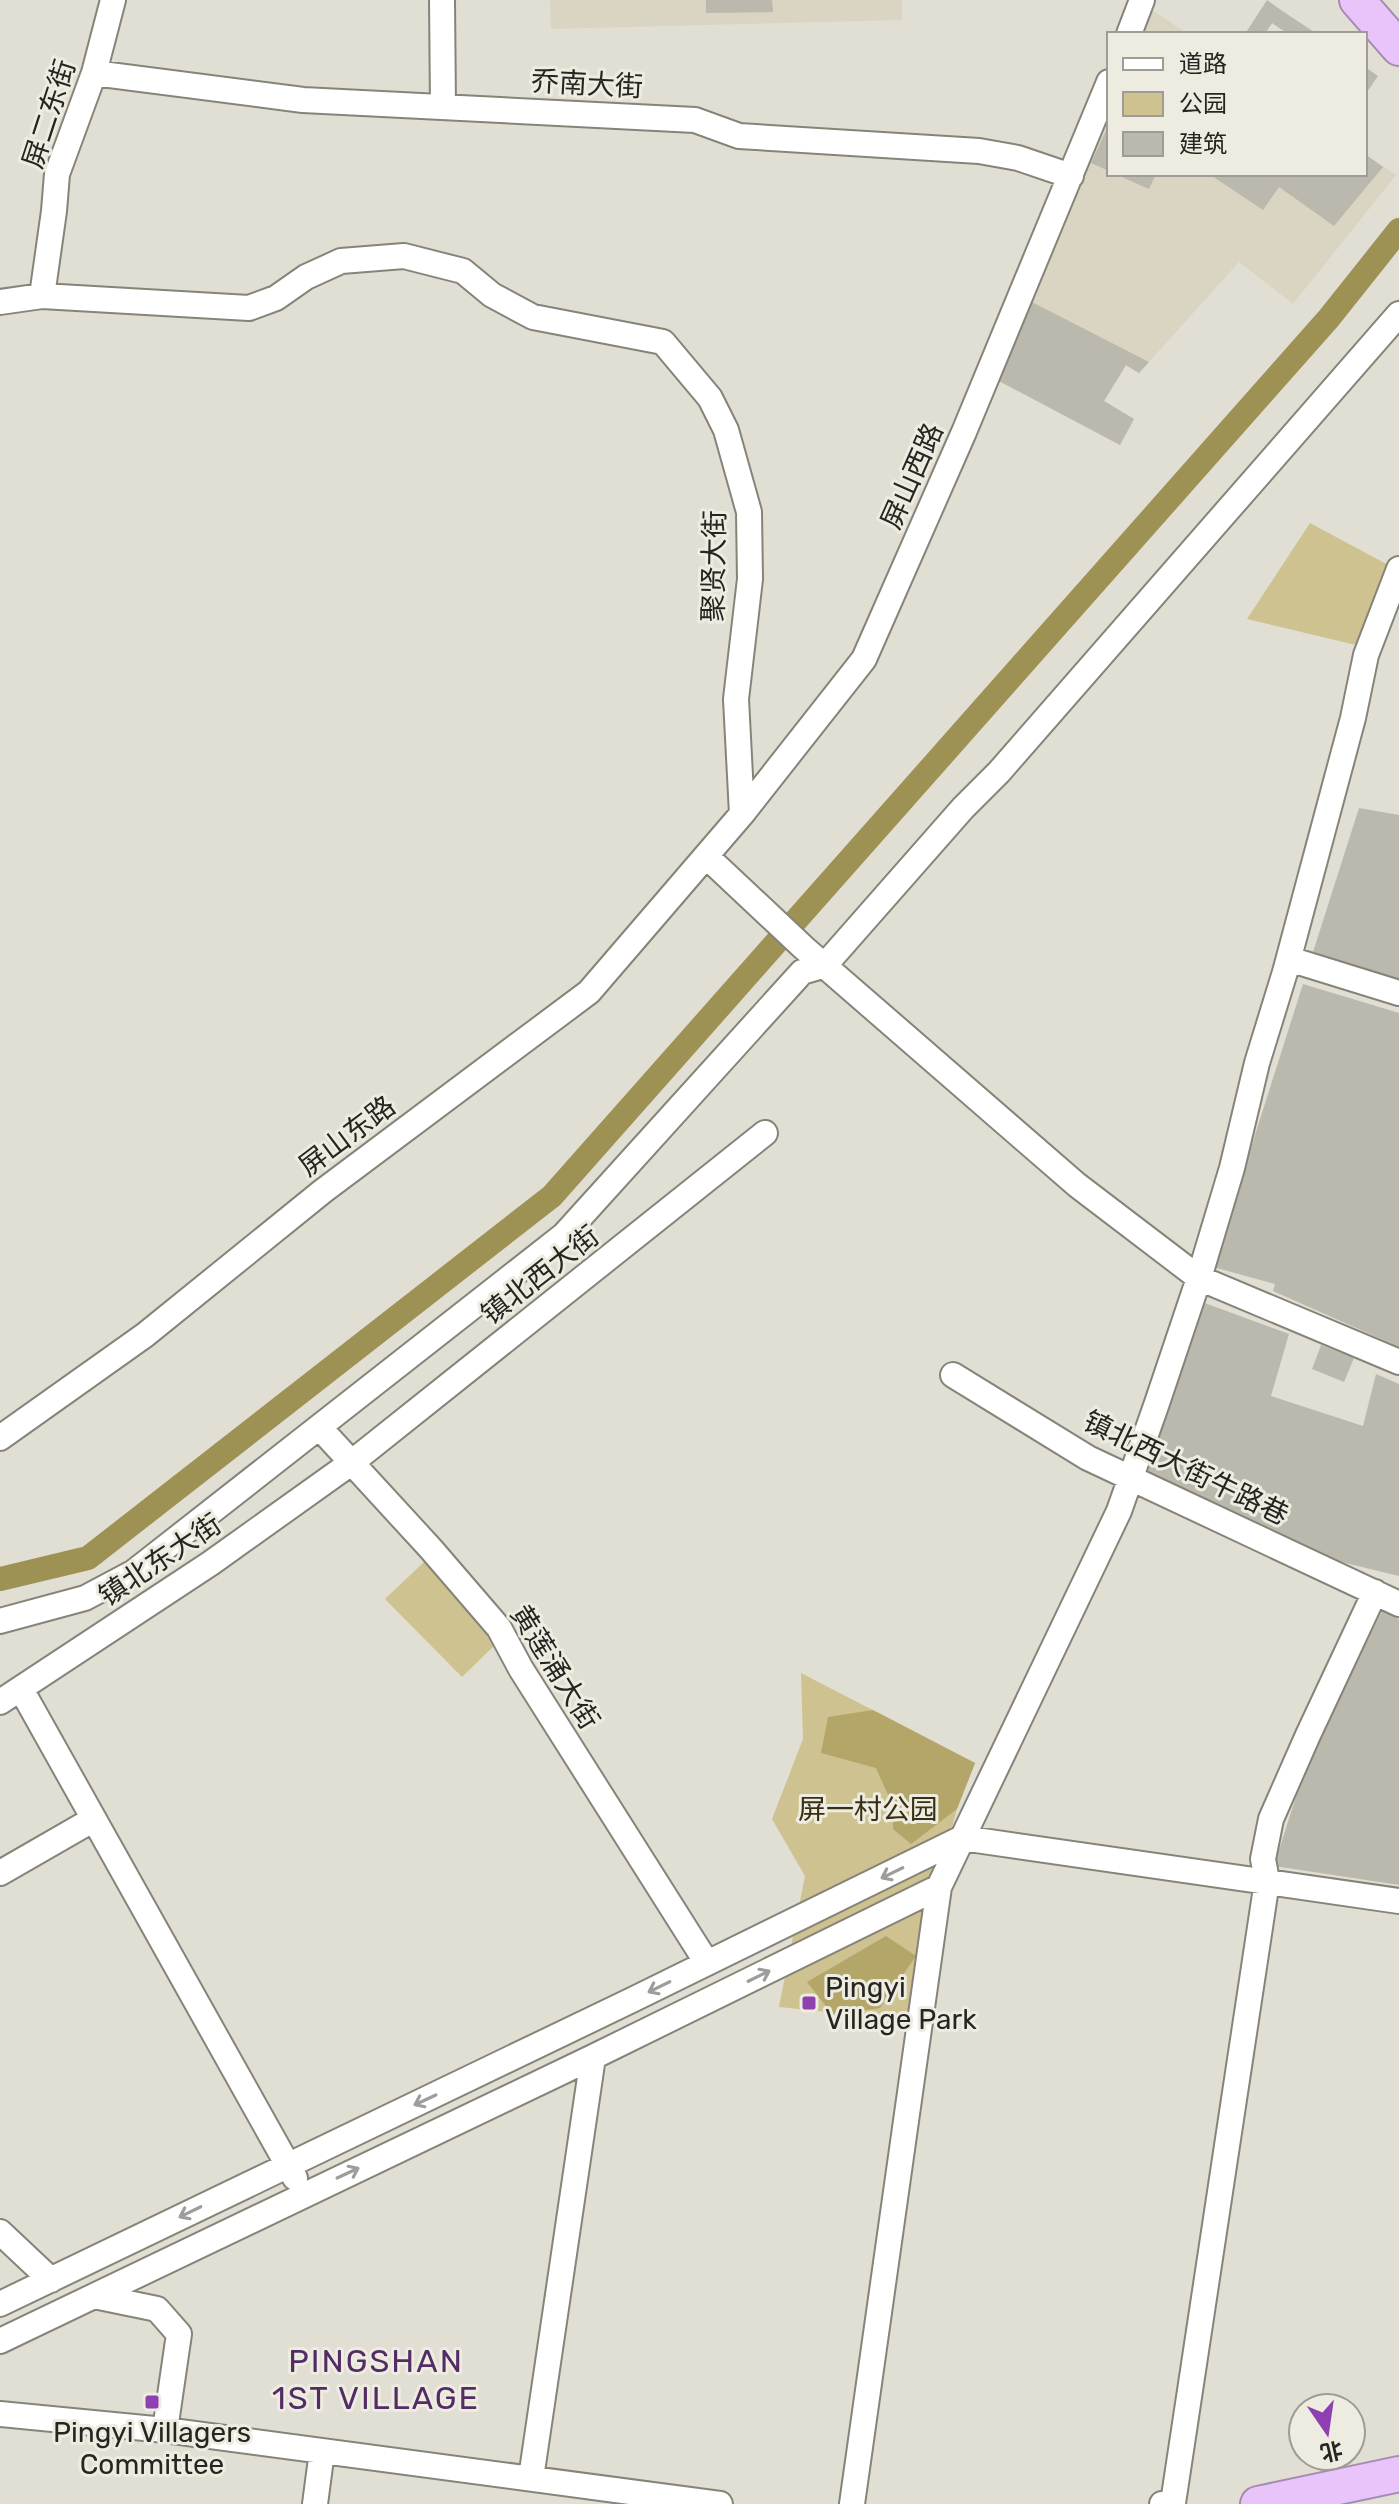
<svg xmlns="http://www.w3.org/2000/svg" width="1399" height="2504" font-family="Rubik,'Noto Sans SC',sans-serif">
  <rect width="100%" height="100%" fill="#e1ded3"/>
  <path fill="#d9d5c2" d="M550 0H902V20L551 29Z
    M1152 10 1188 34H1142Z
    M1109 111V174H1365V154L1396 175 1293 304 1239 262 1139 373 1126 366 1104 401 1134 419 1120 445 995 379Z"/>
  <path fill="#cdc290" d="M1310 523 1390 566 1360 646 1247 619Z
    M424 1562 500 1640 462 1677 385 1599Z
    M801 1673 975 1763 957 1809 916 1955 909 2020 779 2007 805 1876 772 1819 803 1739Z"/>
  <path fill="#b4a669" d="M873 1710 975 1763 957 1809 911 1844 893 1829V1806L876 1768 821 1753 828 1717Z
    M886 1936 916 1956 880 2008 833 2015 807 1982Z"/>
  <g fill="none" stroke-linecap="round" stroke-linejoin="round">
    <path stroke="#9e9154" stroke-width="24" d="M0 1579 88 1558 552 1196 1329 318 1399 230"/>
  </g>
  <path fill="#bbb9ad" d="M706 0H772L773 12 706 13Z
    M1267 0 1281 10 1317 34H1288L1272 23 1265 34H1245Z
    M1365 67 1378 76 1365 95Z
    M1109 124V171L1091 163Z
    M1365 154 1383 167 1334 226 1279 187 1263 210 1209 174H1365Z
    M1115 174H1156L1149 189Z
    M1028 300 1149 362 1139 373 1126 365 1104 401 1134 419 1120 445 995 379Z
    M1359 808 1399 815V980L1313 952Z
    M1303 984 1399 1013V1347L1273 1291 1275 1284 1213 1267Z
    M1202 1302 1289 1334 1271 1396 1363 1426 1376 1374 1399 1384V1576L1329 1559 1146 1476Z
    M1321 1345 1354 1358 1344 1382 1312 1369Z
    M1382 1611 1399 1619V1885L1274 1866 1300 1784 1320 1738Z"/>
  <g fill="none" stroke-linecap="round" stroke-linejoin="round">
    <g stroke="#868479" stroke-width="28">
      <path id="minor" d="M442 0 443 106
        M1129 34 1142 0
        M94 73 303 100 695 120 739 136 979 151 1018 158 1071 176
        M42 296 54 211 57 174 94 73 113 0
        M0 302 42 296 249 308 276 298 306 277 341 261 404 256 463 271 492 295 533 317 663 342 710 398 726 430 749 512 750 579 736 699 742 814
        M706 856 804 948 1077 1185 1199 1278 1399 1362
        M1289 959 1399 993
        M953 1375 1088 1458 1399 1604
        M319 1427 431 1549 499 1628 521 1669 707 1963
        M0 1438 145 1335 323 1191 589 992 742 814 864 659 964 432 1109 82
        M0 1621 85 1598 134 1572 564 1235 802 972 825 965 963 808 999 772 1399 314
        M21 1689 295 2178
        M0 1702 211 1563 351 1463 765 1133
        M0 1873 94 1819
        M0 2232 51 2280
        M94 2296 157 2309 179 2334 165 2430
        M0 2304 632 2000 962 1838 1399 1901
        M0 2341 593 2057 939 1887
        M0 2414 165 2430 720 2504
        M531 2478 593 2057
        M315 2504 322 2451
        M852 2504 939 1887 1119 1511 1157 1403 1199 1278 1232 1168 1257 1063 1285 972 1353 718 1366 655 1399 569
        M1162 2504 1173 2503 1267 1881 1263 1859 1271 1819 1308 1735 1375 1592"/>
    </g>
    <g stroke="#a48caf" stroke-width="38">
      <path id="highway" d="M1357 0 1399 48
        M1258 2504 1399 2474"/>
    </g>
    <use href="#minor" stroke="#fff" stroke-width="24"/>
    <use href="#highway" stroke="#e8c4fb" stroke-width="34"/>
  </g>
  <defs><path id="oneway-shaft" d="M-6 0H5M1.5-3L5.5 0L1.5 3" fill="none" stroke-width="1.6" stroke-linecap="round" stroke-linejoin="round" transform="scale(2)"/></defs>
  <g stroke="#9d9d9b">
    <use href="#oneway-shaft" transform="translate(892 1873) rotate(154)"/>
    <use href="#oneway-shaft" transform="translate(759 1976) rotate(-26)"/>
    <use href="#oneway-shaft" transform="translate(659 1987) rotate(154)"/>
    <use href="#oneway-shaft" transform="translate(425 2100) rotate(155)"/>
    <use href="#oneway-shaft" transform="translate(348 2173) rotate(-25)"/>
    <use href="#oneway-shaft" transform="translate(190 2212) rotate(154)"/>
  </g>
  <g fill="#8e40b1" stroke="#eeece0" stroke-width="3">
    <rect x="801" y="1995" width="16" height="16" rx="4"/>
    <rect x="144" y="2394" width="16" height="16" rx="4"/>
  </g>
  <g text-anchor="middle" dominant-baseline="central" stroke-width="6" stroke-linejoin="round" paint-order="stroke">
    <g font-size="28" fill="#262521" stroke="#eeece0">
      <text transform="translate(587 84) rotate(3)">乔南大街</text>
      <text transform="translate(49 114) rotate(-72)">屏二东街</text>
      <text transform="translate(912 476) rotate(-66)">屏山西路</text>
      <text transform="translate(714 566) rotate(-89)">聚贤大街</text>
      <text transform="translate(347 1136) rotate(-37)">屏山东路</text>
      <text transform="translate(540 1275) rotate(-38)">镇北西大街</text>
      <text transform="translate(1186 1468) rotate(26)">镇北西大街牛路巷</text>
      <text transform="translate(160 1560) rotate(-34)">镇北东大街</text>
      <text transform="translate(555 1667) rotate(58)">黄莲涌大街</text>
    </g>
    <g font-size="28" fill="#362f13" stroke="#eeece0">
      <text x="868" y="1809">屏一村公园</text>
    </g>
    <g font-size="28" fill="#262521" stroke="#eeece0" text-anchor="start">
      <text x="825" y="1987">Pingyi<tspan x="825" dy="32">Village Park</tspan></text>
      <text x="152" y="2432" text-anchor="middle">Pingyi Villagers<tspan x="152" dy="32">Committee</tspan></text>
    </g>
    <g font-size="32" letter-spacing="2" fill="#522c64" stroke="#eeece0">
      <text x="376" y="2361">PINGSHAN<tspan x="376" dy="37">1ST VILLAGE</tspan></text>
    </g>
  </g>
  <rect x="1107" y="32" width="260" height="144" fill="#eeece0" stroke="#9e9c94" stroke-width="2"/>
  <rect x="1123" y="58" width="40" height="12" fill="#ffffff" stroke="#9e9c94" stroke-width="2"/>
  <text x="1179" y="72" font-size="24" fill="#262521">道路</text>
  <rect x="1123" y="92" width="40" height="24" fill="#cdc290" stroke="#9e9c94" stroke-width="2"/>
  <text x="1179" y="112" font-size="24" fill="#262521">公园</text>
  <rect x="1123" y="132" width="40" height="24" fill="#bbb9ad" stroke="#9e9c94" stroke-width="2"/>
  <text x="1179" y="152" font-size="24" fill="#262521">建筑</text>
  <g transform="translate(1327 2432) rotate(167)"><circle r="38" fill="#eeece0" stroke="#9e9c94" stroke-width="2"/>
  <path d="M0-6L14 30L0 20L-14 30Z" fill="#8e40b1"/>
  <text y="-12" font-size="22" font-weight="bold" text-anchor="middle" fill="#262521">北</text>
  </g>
</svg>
